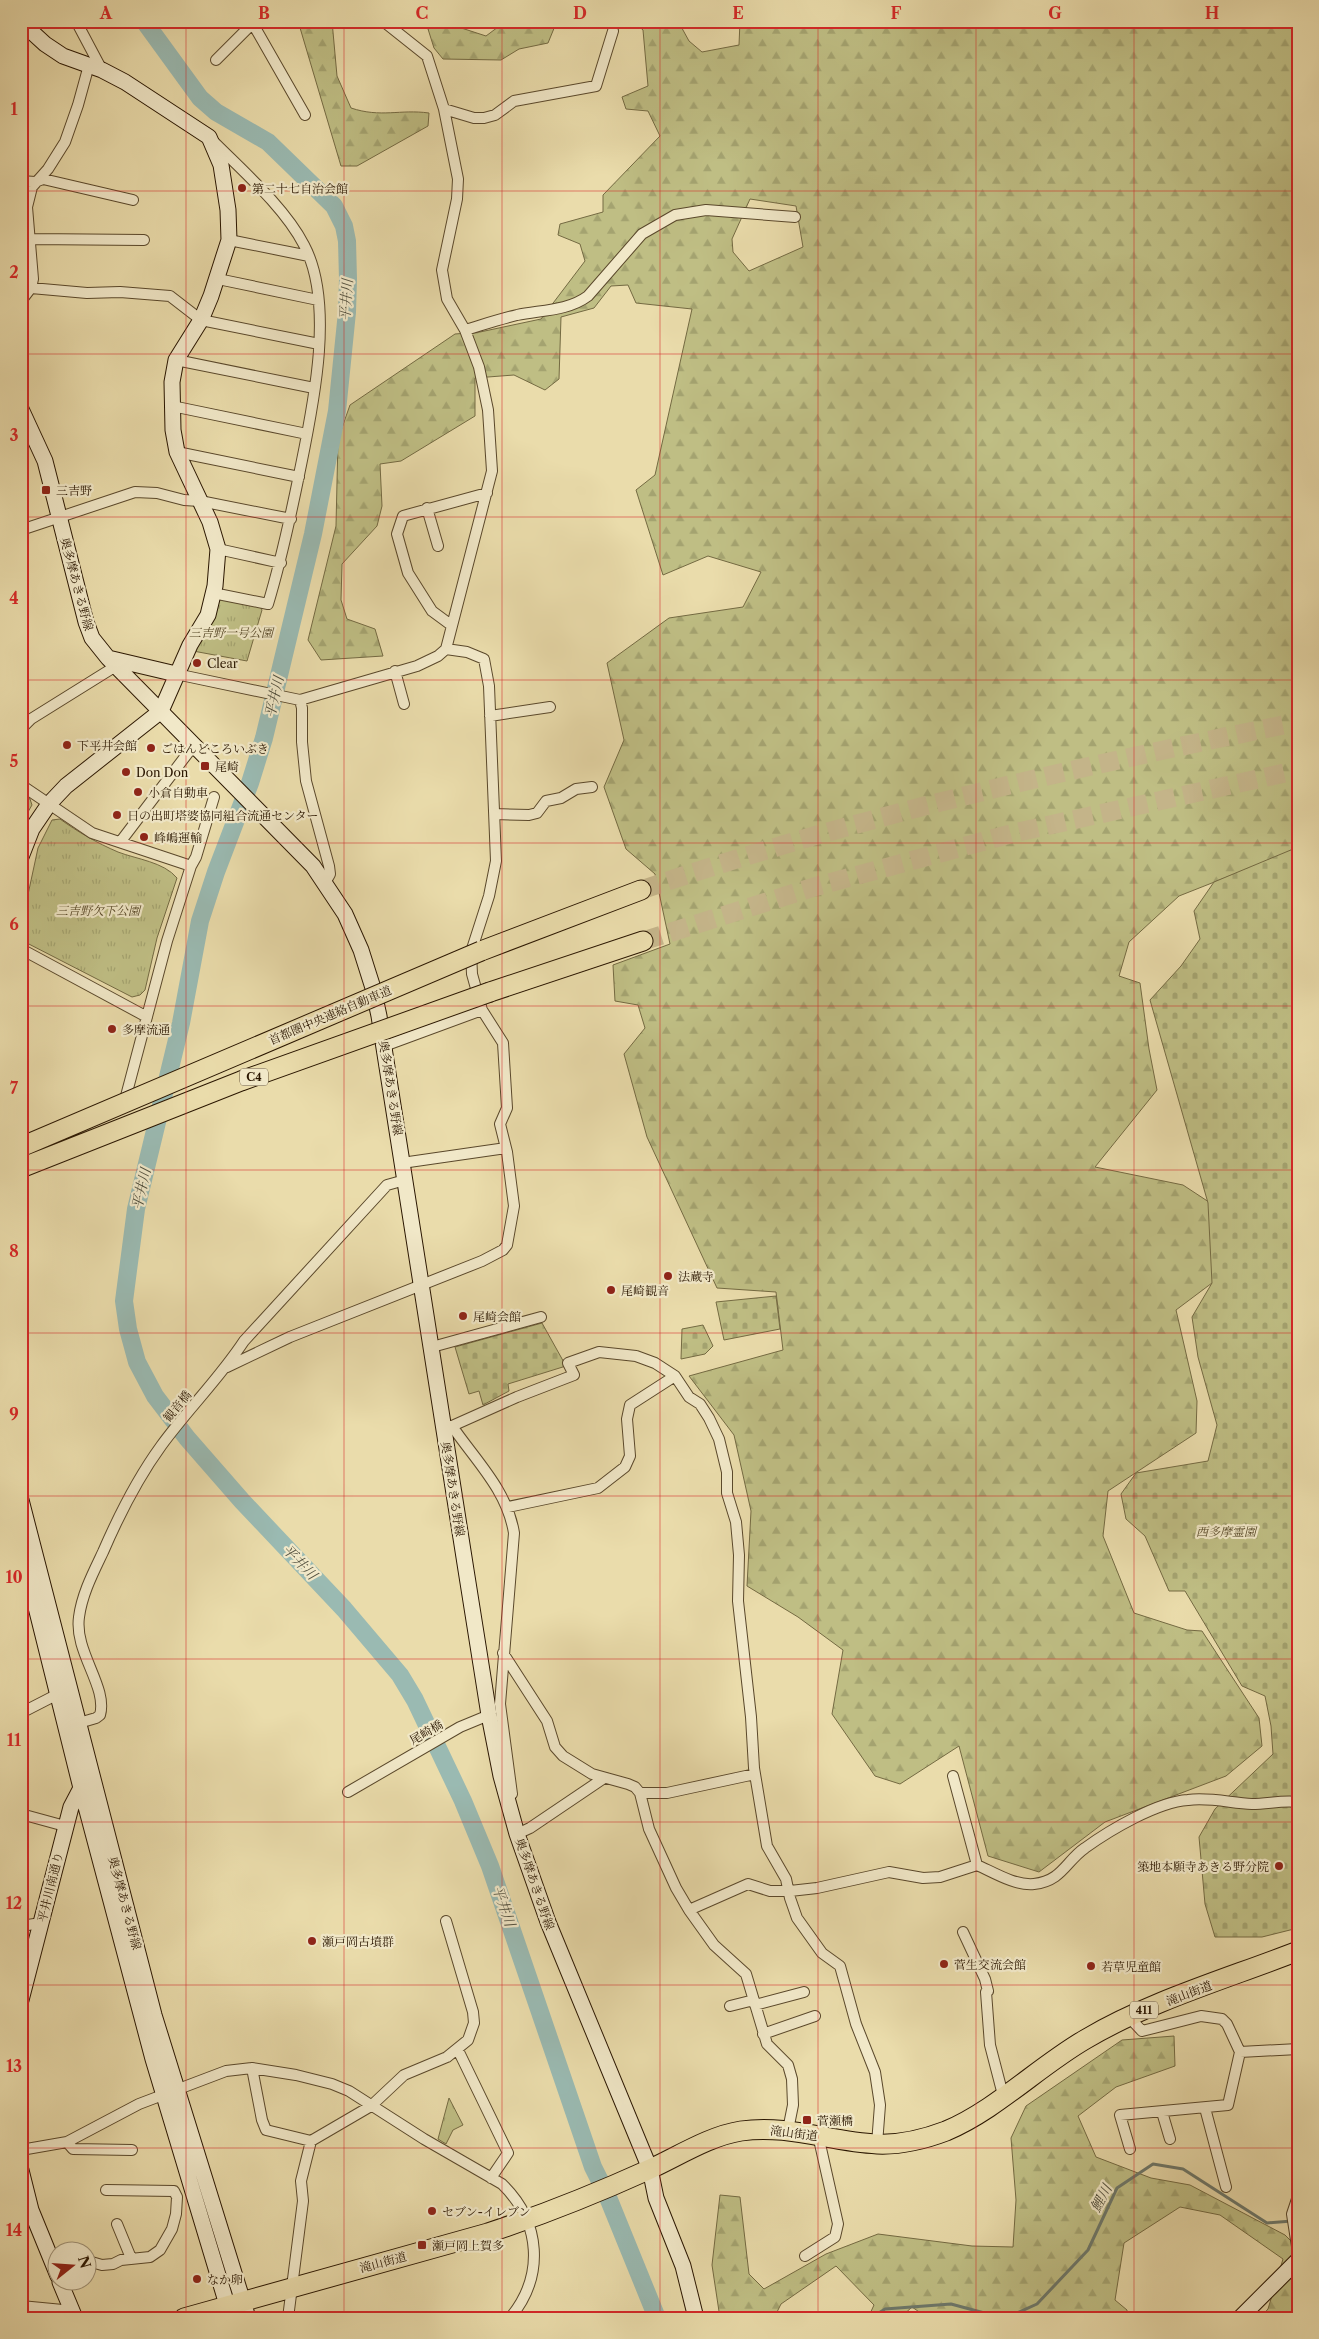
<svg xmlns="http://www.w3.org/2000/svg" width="1319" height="2339" font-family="'Libre Caslon Text','Noto Serif JP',serif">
  <defs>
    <pattern id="forest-firs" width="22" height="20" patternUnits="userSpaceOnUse" patternTransform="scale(1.25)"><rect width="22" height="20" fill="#bfbe84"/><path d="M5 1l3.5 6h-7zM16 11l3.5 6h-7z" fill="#a4a370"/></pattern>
    <pattern id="cemetery-stones" width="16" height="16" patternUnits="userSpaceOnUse" patternTransform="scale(1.25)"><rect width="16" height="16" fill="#bfbe84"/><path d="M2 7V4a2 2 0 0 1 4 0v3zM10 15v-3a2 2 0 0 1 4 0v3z" fill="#a4a370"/></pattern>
    <pattern id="park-tufts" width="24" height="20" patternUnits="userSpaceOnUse" patternTransform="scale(1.25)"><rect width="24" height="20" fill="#bfbe84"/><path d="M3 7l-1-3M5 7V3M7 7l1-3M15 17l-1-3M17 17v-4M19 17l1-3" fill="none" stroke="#a4a370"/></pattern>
  </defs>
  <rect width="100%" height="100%" fill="#eadcab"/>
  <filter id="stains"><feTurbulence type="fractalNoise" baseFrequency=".004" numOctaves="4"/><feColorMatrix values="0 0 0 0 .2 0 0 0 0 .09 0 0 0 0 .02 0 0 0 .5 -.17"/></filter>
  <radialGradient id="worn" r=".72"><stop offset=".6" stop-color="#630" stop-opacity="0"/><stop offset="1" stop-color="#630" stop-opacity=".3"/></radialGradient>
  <path fill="url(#forest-firs)" stroke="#746a42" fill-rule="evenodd" d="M298 21H332L337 76 351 108C381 118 400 109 429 113L428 126 357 166H341Z
    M506 21H557L548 43 519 49 501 60 443 59 434 48 428 29 446 23 486 36Z
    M633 21H678L689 41 702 52 739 45 740 21H1298V849L1179 896 1129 942 1119 976 1140 983 1149 1049 1157 1090 1095 1167 1183 1185 1215 1206 1220 1277 1176 1310 1197 1401 1196 1433 1108 1491 1103 1536 1134 1613 1187 1630 1202 1631 1259 1718 1262 1746 1226 1776 1105 1822 1039 1872 988 1856 959 1746 900 1784 875 1776 832 1714 843 1650 798 1617 747 1586 751 1511 734 1435 689 1376 783 1350 776 1292 717 1288 647 1137 624 1054 645 1028 638 1005 615 1001 613 965 670 944 655 874 626 849 604 787 624 740 607 663 669 618 743 607 761 572 708 556 663 575 636 490 655 475 692 309 636 303 628 285 611 286 594 308 561 317 559 379 545 390 514 375 475 378V416L401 461 380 464 382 506 377 526 342 564 341 600 347 619 375 629 383 656 321 660 308 640 336 526 338 439 350 405 455 334 480 332 541 319 585 261 580 244 558 235 560 224 603 212V195L660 136 648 111 626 109 622 97 648 86 643 30ZM750 199 796 206 803 247 749 271 733 252 732 239Z
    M1174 2036 1175 2066 1116 2087 1078 2116 1096 2157 1151 2178 1190 2185 1285 2235 1298 2248V2318H1260L1268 2309 1283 2259 1220 2215 1180 2207 1124 2243 1115 2300 1127 2310V2318H928L912 2307 900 2318H868L874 2305 836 2266 781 2304 774 2318H720L712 2265 720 2195 740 2197 749 2274 764 2289 826 2254 878 2234 972 2246 1013 2247 1016 2200 1011 2138 1026 2106 1122 2040Z"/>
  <path fill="url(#cemetery-stones)" stroke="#746a42" d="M1298 847V1928L1262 1937H1215L1205 1904 1199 1837 1215 1809 1273 1754 1271 1726 1265 1696 1242 1686 1185 1591H1169L1145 1536 1126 1519 1121 1494 1136 1473 1208 1461 1217 1425 1198 1357 1192 1317 1212 1283 1208 1203 1150 1000 1181 966 1200 939 1194 911 1214 882Z
    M776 1296 780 1329 724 1340 716 1302Z
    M542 1323 566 1366 508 1384 509 1391 483 1405 479 1391 469 1394 455 1347Z
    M703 1325 713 1346 705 1354 681 1359 682 1329Z"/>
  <path fill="url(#park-tufts)" stroke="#746a42" d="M221 597 260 606 262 610 247 661 193 651 217 600Z
    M21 793 30 799 32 805 21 824Z
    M60 819C78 832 97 843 118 852 136 859 164 862 177 878L157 938 145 990 140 995 132 997 23 941 21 927 38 848 52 820Z
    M449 2098 463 2125 453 2130 446 2144 438 2139Z"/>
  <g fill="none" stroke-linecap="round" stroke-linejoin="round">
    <path stroke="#6d786b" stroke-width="3" d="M871 2318 885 2309 951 2304 1003 2318
      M1006 2318 1037 2304 1088 2250 1117 2188 1153 2164 1183 2169 1267 2223 1292 2221"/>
    <path stroke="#9abab2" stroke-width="18" d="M144 21 200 98 216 112 268 142 334 206 344 226 347 241 348 279 347 312 337 411 313 534 264 738 250 783 216 872 200 921 181 1023 136 1209 124 1301 128 1329 137 1362 155 1396 187 1438 242 1501 344 1609 400 1675 415 1700 463 1801 490 1866 593 2167 607 2195 657 2318"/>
    <path stroke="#c4b489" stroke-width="19" stroke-dasharray="19 9" stroke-linecap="butt" d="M641 890C855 817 1076 767 1298 722
      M643 941 814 887 1014 833 1298 770"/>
    <g stroke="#5a482b" stroke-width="12">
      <path id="street" d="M76 21 102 70
        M253 24 305 115
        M216 60 255 21
        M444 109 474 118H484L495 115 514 101 596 86 613 31
        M21 181 35 182 43 179 133 200
        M30 239 144 240
        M229 240 309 256
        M218 279 318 300
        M31 288 33 279 27 207 32 187 48 169 65 142 78 105 89 65
        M21 301 31 288 87 293 120 292 170 296 201 320 319 344
        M465 330C482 325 500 319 517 315 541 310 568 311 588 296L642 234 675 215 706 210 795 217
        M176 360 314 388
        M172 406 307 434
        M177 452 299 477
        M427 508 438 546
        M21 530 135 492 157 493 184 500 200 501 291 519
        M218 549 281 563
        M213 593 268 604C281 561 290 519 299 475 312 411 336 305 304 245 285 208 244 172 215 143
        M451 625 432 611 408 573 397 534 403 516 487 493
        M395 671 404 704
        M176 674 300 700 417 666 438 656 446 649 492 471 488 410 479 367 465 330 447 299 442 270 457 199 458 179 444 109 427 56 383 21
        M300 700 302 708V742L306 781 329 866 330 874 325 883
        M490 716 550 707
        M21 729 31 719 116 666
        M21 785 92 833 191 866
        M495 814 529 815 537 813 546 801 561 798 576 789 592 787
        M121 841 194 745
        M21 949 147 1017
        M384 1046 482 1010
        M126 1096 167 941 191 866 196 857 214 797
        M402 1163 506 1148
        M432 1347 541 1317
        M227 1367 290 1337 482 1261 503 1250 507 1245 514 1206 507 1152 500 1124 507 1108 503 1043 482 1010 472 974 471 952 489 896 496 861 489 686 484 659 467 652 446 649
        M447 1426H452C476 1461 507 1490 514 1533L500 1704 512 1794
        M452 1426 517 1397 574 1375 568 1363 599 1352 636 1356 655 1363 675 1376 689 1397 700 1404 709 1418 719 1439 727 1472V1493L736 1522 739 1555 738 1601 751 1717 754 1768 767 1846 786 1879 790 1898 797 1918 822 1953 840 1966 856 2024 875 2072 880 2105 877 2144
        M508 1507 598 1488 625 1467 630 1456 627 1419 630 1405 675 1376
        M503 1653 547 1721 555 1747 563 1756 592 1774 628 1784 635 1787 640 1793 649 1829 676 1888 689 1910 714 1945 746 1974 767 2044 788 2065 792 2079 793 2105 788 2130
        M21 1713 58 1694
        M79 1723 96 1718 100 1715C108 1687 74 1652 79 1617 82 1594 93 1573 103 1552 119 1515 137 1479 161 1446 187 1410 219 1379 244 1341L387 1185 405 1180
        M953 1776 977 1865
        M348 1792 460 1727 489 1715
        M640 1793H667L755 1774
        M21 1814 65 1826
        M517 1828V1834L530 1828 604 1778
        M689 1910 748 1884 770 1891H790L817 1888 889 1872 923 1878 940 1877 977 1865C993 1872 1015 1886 1034 1884 1062 1881 1066 1861 1085 1848 1110 1830 1157 1802 1188 1800 1209 1797 1231 1803 1252 1804 1268 1804 1282 1800 1298 1802
        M21 1926 41 1923
        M963 1932 985 1979 988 1991 986 1992 990 2045 1003 2095
        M755 2005 804 1992
        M730 2006 754 2000
        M1128 2016 1142 2031 1201 2016 1222 2019 1227 2024 1240 2052 1228 2105 1120 2115 1130 2149
        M763 2034 815 2016
        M458 2050 508 2153 491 2178
        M1240 2052 1298 2049
        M252 2068 262 2120 266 2130 311 2141 371 2106 404 2075 447 2057 468 2040 474 2023 473 2012 446 1921
        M1205 2108 1226 2187
        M1162 2112 1170 2139
        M67 2142 73 2149 132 2150
        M21 2150 67 2142 139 2104 226 2071 252 2068 296 2075 332 2084 349 2091 424 2139 502 2184C541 2222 545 2276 510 2318
        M1298 2196 1292 2214 1298 2253
        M117 2224 131 2258
        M805 2256 835 2237 838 2224 818 2135
        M88 2261 102 2265 113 2264 121 2260 150 2257 160 2250 172 2229 176 2214 177 2197 174 2191 106 2190
        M21 2306 73 2311
        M288 2318 303 2201 301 2181 311 2141"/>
    </g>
    <g stroke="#2a1600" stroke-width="17">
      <path id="secondary" d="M21 22 45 44 63 56 102 70 125 82 209 137 221 165 228 210 229 240 211 296 201 320 176 360 172 382 173 430 177 452 210 522 218 549 215 586 208 615 190 645 161 711 66 786 49 804 32 829 21 857
        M21 409 45 461 86 622 92 638 108 658 313 866 345 914 361 950 373 988 379 1016 466 1570 489 1715 501 1776 517 1834 548 1922 650 2169 656 2198 683 2266 696 2318
        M108 658 176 674
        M21 1500 154 2015 248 2318
        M21 1547 81 1788 153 2059 231 2318
        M21 2000 71 1807 81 1788 86 1787
        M21 2170 31 2210 58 2276
        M60 2282 75 2318
        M1240 2318 1298 2260"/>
    </g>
    <g stroke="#2a1600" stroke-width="21">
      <path id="highway" d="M481 951 641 890
        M490 992 643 941
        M184 2318 488 2233C542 2215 595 2194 648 2170 677 2157 709 2136 741 2131 788 2124 831 2142 877 2144 899 2145 925 2139 946 2131 996 2110 1039 2066 1086 2039 1150 2001 1229 1978 1298 1951"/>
    </g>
    <use href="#street" stroke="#f1e8c8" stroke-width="10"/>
    <use href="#secondary" stroke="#f1e8c8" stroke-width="15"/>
    <use href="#highway" stroke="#eadcab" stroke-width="19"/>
    <g stroke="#2a1600" stroke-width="21" stroke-linecap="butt">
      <path id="highway-bridge" d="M21 1147 481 951
        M21 1168 241 1081 490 992"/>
    </g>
    <use href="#highway-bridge" stroke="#eadcab" stroke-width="19"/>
  </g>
  <path fill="none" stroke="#d62828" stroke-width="1" stroke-opacity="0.55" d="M186 21V2318M344 21V2318M502 21V2318M660 21V2318M818 21V2318M976 21V2318M1134 21V2318M21 191H1298M21 354H1298M21 517H1298M21 680H1298M21 843H1298M21 1006H1298M21 1170H1298M21 1333H1298M21 1496H1298M21 1659H1298M21 1822H1298M21 1985H1298M21 2148H1298"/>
  <g fill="#8f2418" stroke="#f1e8c8" stroke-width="2">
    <circle cx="242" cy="188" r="5"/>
    <rect x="41" y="485" width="10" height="10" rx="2.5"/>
    <circle cx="197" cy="663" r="5"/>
    <circle cx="67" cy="745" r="5"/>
    <circle cx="151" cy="748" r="5"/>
    <rect x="200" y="761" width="10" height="10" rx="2.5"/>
    <circle cx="126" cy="772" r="5"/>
    <circle cx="138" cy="792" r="5"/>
    <circle cx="117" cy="815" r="5"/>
    <circle cx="144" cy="837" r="5"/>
    <circle cx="112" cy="1029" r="5"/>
    <circle cx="668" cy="1276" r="5"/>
    <circle cx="611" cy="1290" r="5"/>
    <circle cx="463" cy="1316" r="5"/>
    <circle cx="1279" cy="1866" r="5"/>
    <circle cx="312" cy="1941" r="5"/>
    <circle cx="944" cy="1964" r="5"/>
    <circle cx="1091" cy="1966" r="5"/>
    <rect x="802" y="2115" width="10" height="10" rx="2.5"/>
    <circle cx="432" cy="2211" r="5"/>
    <rect x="417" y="2240" width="10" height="10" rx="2.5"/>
    <circle cx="197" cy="2279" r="5"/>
  </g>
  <g text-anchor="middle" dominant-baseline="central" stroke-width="4.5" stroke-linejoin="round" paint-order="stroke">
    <g fill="#f1e8c8" stroke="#66553c" stroke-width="1">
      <rect x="240" y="1068.5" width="28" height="17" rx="4"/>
      <rect x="1130" y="2001.5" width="28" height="17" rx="4"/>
    </g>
    <g font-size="11" font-weight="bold" fill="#2a1600">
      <text x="254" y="1077">C4</text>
      <text x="1144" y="2010">411</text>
    </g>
    <g font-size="12" fill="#2a1600" stroke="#f1e8c8" text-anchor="start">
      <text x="252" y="188">第二十七自治会館</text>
      <text x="56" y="490">三吉野</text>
      <text x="207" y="663">Clear</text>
      <text x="77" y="745">下平井会館</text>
      <text x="161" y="748">ごはんどころいぶき</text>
      <text x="215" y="766">尾崎</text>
      <text x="136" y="772">Don Don</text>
      <text x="148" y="792">小倉自動車</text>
      <text x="127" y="815">日の出町塔婆協同組合流通センター</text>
      <text x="154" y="837">峰嶋運輸</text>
      <text x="122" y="1029">多摩流通</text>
      <text x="678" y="1276">法蔵寺</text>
      <text x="621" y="1290">尾崎観音</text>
      <text x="473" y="1316">尾崎会館</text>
      <text x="1269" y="1866" text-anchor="end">築地本願寺あきる野分院</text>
      <text x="322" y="1941">瀬戸岡古墳群</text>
      <text x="954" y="1964">菅生交流会館</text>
      <text x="1101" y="1966">若草児童館</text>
      <text x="817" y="2120">菅瀬橋</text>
      <text x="442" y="2211">セブン-イレブン</text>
      <text x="432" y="2245">瀬戸岡上賀多</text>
      <text x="207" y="2279">なか卵</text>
    </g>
    <g font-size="12" fill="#2a1600" stroke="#f1e8c8">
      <text transform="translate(77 584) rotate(75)">奥多摩あきる野線</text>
      <text transform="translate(330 1015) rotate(-23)">首都圏中央連絡自動車道</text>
      <text transform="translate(391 1088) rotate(81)">奥多摩あきる野線</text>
      <text transform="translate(177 1406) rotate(-50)">観音橋</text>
      <text transform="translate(453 1489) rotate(81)">奥多摩あきる野線</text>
      <text transform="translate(426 1732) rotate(-30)">尾崎橋</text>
      <text transform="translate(535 1884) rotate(71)">奥多摩あきる野線</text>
      <text transform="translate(50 1887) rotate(-76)">平井川南通り</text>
      <text transform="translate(125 1903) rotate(75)">奥多摩あきる野線</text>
      <text transform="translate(1189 1993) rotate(-21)">滝山街道</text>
      <text transform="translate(794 2133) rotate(7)">滝山街道</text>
      <text transform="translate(383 2262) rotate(-15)">滝山街道</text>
    </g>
    <g font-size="12" font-style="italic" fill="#574828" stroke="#f1e8c8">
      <text x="231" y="632">三吉野一号公園</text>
      <text x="98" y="910">三吉野欠下公園</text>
      <text x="1226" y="1531">西多摩霊園</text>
    </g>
    <g font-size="14" font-style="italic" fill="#514f3e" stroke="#f1e8c8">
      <text transform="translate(346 300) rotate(-86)">平井川</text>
      <text transform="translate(274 697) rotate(-77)">平井川</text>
      <text transform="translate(141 1189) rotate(-77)">平井川</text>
      <text transform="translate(300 1562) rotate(46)">平井川</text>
      <text transform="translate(504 1906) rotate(71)">平井川</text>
      <text transform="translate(1101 2198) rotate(-62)">鯉川</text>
    </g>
  </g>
  <rect width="1319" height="2339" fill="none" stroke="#eadcab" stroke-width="55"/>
  <g transform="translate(72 2266) rotate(73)"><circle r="24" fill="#f1e8c8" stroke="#a19478"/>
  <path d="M0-4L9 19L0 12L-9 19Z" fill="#8f2418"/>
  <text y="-8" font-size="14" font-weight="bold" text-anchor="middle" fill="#2a1600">N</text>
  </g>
  <rect x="28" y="28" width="1264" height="2284" fill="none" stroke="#d62828" stroke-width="2"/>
  <g font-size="16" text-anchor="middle" font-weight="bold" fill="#d62828">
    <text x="106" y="19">A</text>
    <text x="264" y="19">B</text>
    <text x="422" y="19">C</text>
    <text x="580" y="19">D</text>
    <text x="738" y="19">E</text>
    <text x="896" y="19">F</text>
    <text x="1055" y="19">G</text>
    <text x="1212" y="19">H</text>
    <text x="14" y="115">1</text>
    <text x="14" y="278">2</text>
    <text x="14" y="441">3</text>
    <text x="14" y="604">4</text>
    <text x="14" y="767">5</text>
    <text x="14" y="930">6</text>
    <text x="14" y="1094">7</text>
    <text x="14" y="1257">8</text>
    <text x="14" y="1420">9</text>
    <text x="14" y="1583">10</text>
    <text x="14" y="1746">11</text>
    <text x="14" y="1909">12</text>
    <text x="14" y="2072">13</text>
    <text x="14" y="2236">14</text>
  </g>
  <rect width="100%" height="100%" filter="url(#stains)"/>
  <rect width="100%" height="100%" fill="url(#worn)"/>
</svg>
